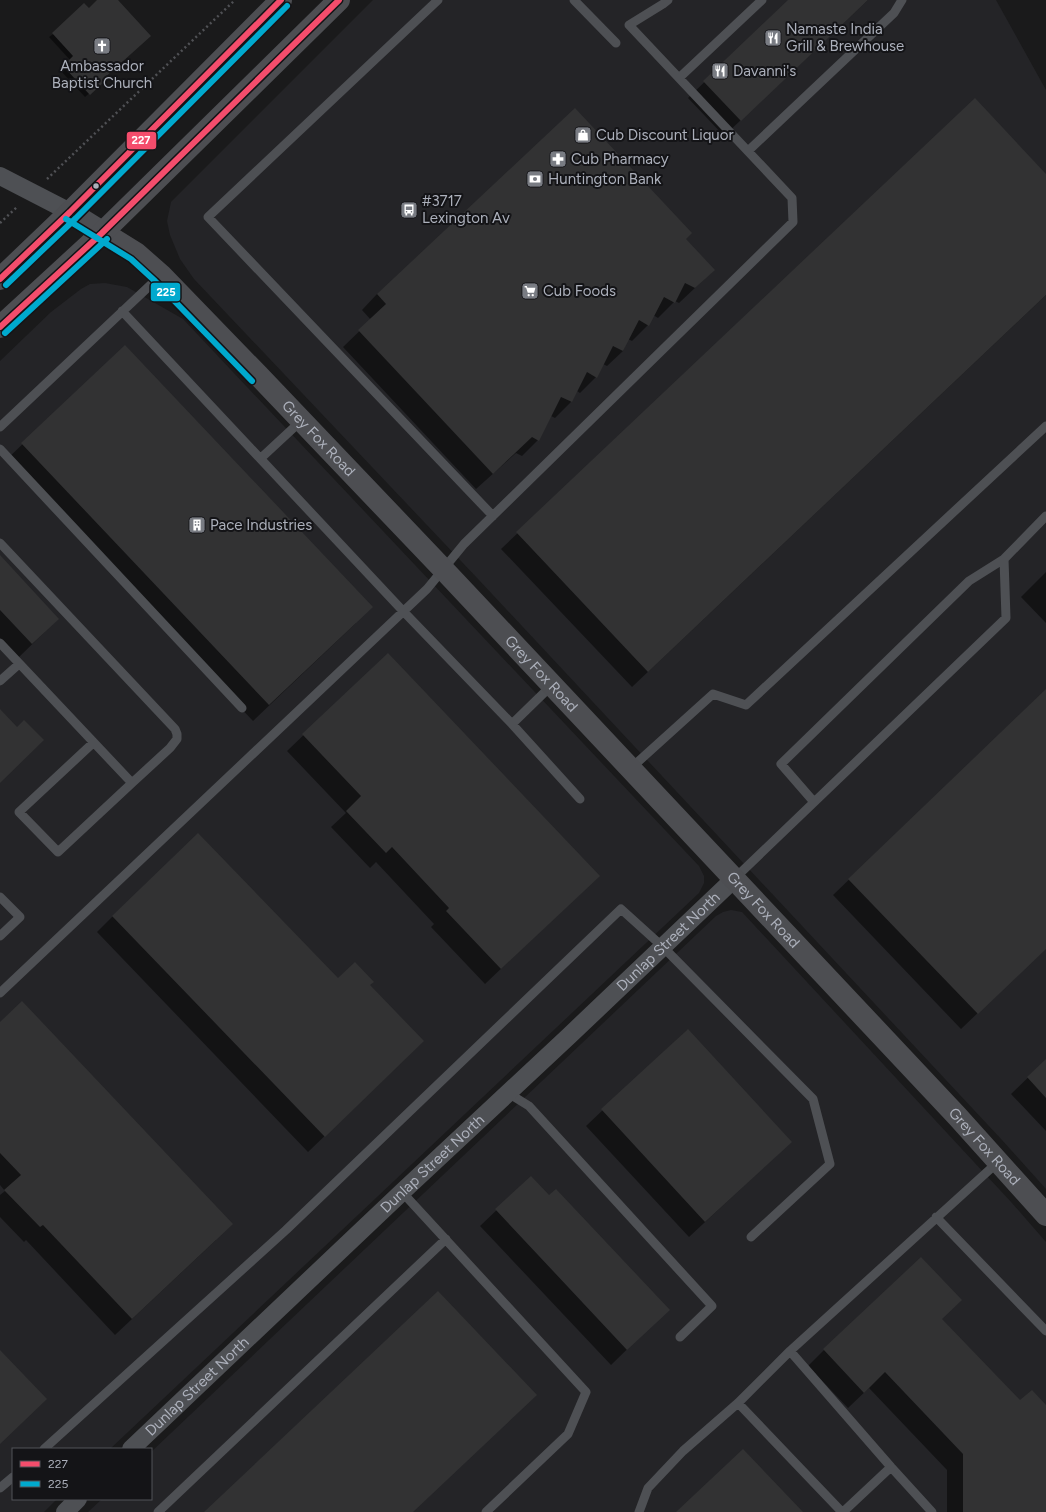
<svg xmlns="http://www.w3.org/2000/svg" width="1046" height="1512" font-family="Figtree,sans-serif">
  <rect width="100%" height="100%" fill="#1a1a1b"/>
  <path fill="#242427" d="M373 0H996L1046 90V1189L1002 1140 479 580 194 279 180 259 170 235 167 221 171 202Z
    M105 283 127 287 183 319 699 866 704 876V883L699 893 110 1449H13V1499H57L44 1512H0V361L51 312 81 289 90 284Z
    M731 910 742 912 1012 1203 1046 1242V1512H88L102 1499H151V1452L716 916 723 912Z"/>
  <path fill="#0007" d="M99 0H116L101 81 102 82 85 97 60 70 70 60 49 37 89 9Z
    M789 0H868L724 136 688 98Z
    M975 100 1046 175V295L632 687 501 549Z
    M685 239 714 270 679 303 675 301 658 318 653 315 648 325 632 341 628 339 623 351 607 366 603 364 596 377 580 393 577 391 571 402 555 418 551 416 538 440 522 456 516 453 476 489 343 347 371 320 362 310 377 294Z
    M125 346 356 623 253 721 6 460Z
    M1046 572V623L1021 597Z
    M0 573 58 619 16 660 0 643Z
    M388 654 582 892 485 984 431 927 434 924 376 862 370 868 331 827 346 813 287 751Z
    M1046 690V948L961 1029 833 895Z
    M113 916 338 980 369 985 407 1057 308 1152 97 932Z
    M0 1023 216 1240 115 1335 26 1240 24 1242 0 1217V1195L5 1191 0 1185Z
    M687 1030 775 1157 689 1237 586 1126Z
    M1046 1060V1131L1011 1094Z
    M531 1177 652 1325 611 1365 480 1226Z
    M941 1319 1020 1402 1046 1406V1512H947V1470L869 1388 848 1408 808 1366 824 1350Z"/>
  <path fill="#323233" d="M97 0H118L151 36 102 80 104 82 90 95 63 66 73 56 52 33 84 3 89 8Z
    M788 0H868L741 121 703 81Z
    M975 98 1046 174V295L648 672 516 532Z
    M575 108 692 233 686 239 715 270 695 288 685 283 675 303 664 297 649 326 639 320 623 351 613 346 597 378 587 372 572 402 561 397 539 441 532 437 493 474 358 330 386 304 377 294Z
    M125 345 373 607 269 705 21 443Z
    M0 555 59 619 32 644 0 610Z
    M388 653 600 876 501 969 446 911 449 908 392 847 386 853 346 811 361 796 302 734Z
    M1046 689V949L978 1014 848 879Z
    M0 709 17 727 24 720 44 740 0 783Z
    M198 833 338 978 355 962 374 982 370 985 424 1041 325 1137 112 916Z
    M22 1001 233 1224 132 1319 43 1225 40 1227 4 1190 21 1175 0 1153V1022Z
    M688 1029 792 1142 705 1222 601 1109Z
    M1046 1059V1098L1027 1077Z
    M531 1176 549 1195 556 1189 670 1310 627 1350 495 1209Z
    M921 1257 962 1300 942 1319 1020 1400 1032 1390 1046 1405V1512H963V1454L885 1372 864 1393 823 1349Z
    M438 1291 537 1395 413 1512H204Z
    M0 1350 47 1399 0 1444Z
    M743 1449 803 1512H676Z"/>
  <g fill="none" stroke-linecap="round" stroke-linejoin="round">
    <path stroke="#505155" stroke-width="2.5" stroke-dasharray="2 3" stroke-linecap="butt" d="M47 179 235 0
      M0 223 17 207"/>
    <path stroke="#4e5054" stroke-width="9" d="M438 0 208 217 493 516
      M574 0 616 43
      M679 78 762 0
      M748 151 894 13 902 0
      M122 311 403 611 512 724 551 686
      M0 427 161 275
      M0 449 242 708
      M261 458 302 420
      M0 543 175 729 177 734V739L170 748 132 783
      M0 643 132 783 58 852 19 812 93 743
      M0 681 19 664
      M512 724 580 799
      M630 769 713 694 746 705 1046 426
      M814 802 781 764 969 581 1004 559
      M734 879 1006 618 1004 559 1046 516
      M0 897 20 917 0 936
      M0 993 427 589 464 544 793 222 792 198 629 25 663 4 668 0
      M508 1093 529 1106 712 1306 680 1337
      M402 1192 586 1392 568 1434 486 1512
      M936 1217 1046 1331
      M790 1351 891 1467 932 1512
      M738 1403 842 1512
      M44 1449 286 1230 621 909 663 947 813 1099 830 1164 751 1237
      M0 1488 13 1477
      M158 1512 446 1239
      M639 1512 648 1488 683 1451 738 1403 790 1351 998 1162
      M843 1512 891 1467"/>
    <g stroke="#4e5054" stroke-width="18">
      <path d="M0 176 70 212"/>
      <path id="s1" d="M131 1449 402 1192 569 1036 734 879"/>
      <path d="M65 1512 78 1499"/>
    </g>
    <g stroke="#4d4e52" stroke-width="22">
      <path id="s2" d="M70 212 136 253 161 275 258 375 443 569 957 1116 1046 1215"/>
      <path d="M0 279 70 212 281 0"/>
      <path d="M0 327 102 233 339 0"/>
    </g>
    <g stroke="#141417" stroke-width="9">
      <path id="bus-1" d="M0 279 70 212 281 0
        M0 327 102 233 339 0"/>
    </g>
    <g stroke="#141417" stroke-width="9">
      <path id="bus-2" d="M66 219 131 259 155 281 252 381
        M6 285 76 218 287 6
        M5 333 107 239"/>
    </g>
    <use href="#bus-1" stroke="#f44d6c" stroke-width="6"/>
    <use href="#bus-2" stroke="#00a9ce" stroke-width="6"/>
  </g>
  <defs>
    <g id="restaurant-square" transform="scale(0.9)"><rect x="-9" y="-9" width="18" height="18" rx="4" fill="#797c83" stroke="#141417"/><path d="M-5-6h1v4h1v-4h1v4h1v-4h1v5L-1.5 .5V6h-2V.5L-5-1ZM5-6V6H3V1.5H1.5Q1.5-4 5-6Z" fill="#fff"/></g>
    <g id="church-square" transform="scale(0.9)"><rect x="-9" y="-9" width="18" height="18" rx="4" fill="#797c83" stroke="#141417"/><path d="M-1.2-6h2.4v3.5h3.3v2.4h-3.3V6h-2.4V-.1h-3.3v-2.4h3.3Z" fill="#fff"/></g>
    <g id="shop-square" transform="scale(0.9)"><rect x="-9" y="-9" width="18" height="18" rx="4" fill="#797c83" stroke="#141417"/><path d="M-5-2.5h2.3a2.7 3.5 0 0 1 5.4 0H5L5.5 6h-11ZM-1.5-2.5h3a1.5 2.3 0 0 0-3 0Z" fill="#fff"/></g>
    <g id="pharmacy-square" transform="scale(0.9)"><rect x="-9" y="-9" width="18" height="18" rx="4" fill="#797c83" stroke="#141417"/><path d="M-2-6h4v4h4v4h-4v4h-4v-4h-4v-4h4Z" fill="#fff"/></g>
    <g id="bank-square" transform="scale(0.9)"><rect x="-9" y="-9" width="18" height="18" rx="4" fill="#797c83" stroke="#141417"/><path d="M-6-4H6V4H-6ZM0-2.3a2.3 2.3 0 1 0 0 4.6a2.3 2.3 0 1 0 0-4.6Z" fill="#fff"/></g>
    <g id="bus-square" transform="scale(0.9)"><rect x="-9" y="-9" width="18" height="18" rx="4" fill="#797c83" stroke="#141417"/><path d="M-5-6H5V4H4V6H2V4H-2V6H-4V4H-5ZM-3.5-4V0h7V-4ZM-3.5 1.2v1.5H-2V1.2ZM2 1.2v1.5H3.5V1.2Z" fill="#fff"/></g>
    <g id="supermarket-square" transform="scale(0.9)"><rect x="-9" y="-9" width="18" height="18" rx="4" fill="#797c83" stroke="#141417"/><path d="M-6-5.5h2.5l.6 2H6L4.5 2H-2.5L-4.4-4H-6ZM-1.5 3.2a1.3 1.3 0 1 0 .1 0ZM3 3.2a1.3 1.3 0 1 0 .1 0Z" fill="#fff"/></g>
    <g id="building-square" transform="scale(0.9)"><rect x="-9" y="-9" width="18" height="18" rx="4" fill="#797c83" stroke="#141417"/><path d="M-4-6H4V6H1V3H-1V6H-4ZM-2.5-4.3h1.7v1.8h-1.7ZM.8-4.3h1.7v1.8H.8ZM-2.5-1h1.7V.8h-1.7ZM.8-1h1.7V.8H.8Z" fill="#fff"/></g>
  </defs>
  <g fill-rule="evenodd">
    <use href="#restaurant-square" x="773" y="38"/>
    <use href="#church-square" x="102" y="46"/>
    <use href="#restaurant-square" x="720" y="71"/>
    <use href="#shop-square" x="583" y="135"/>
    <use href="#pharmacy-square" x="558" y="159"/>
    <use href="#bank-square" x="535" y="179"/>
    <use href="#bus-square" x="409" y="210"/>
    <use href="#supermarket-square" x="530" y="291"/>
    <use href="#building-square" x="197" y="525"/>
  </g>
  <circle fill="#acb0bb" stroke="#141417" stroke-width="1.5" cx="96" cy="186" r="3.5"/>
  <g text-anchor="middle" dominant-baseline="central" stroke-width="4" stroke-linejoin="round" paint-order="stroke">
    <g font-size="15" fill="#acb0bb" stroke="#141417" text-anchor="start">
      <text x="786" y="29">Namaste India<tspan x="786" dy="17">Grill &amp; Brewhouse</tspan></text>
      <text x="102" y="66" text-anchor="middle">Ambassador<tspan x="102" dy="17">Baptist Church</tspan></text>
      <text x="733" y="71">Davanni's</text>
      <text x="596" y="135">Cub Discount Liquor</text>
      <text x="571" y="159">Cub Pharmacy</text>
      <text x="548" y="179">Huntington Bank</text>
      <text x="422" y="201">#3717<tspan x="422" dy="17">Lexington Av</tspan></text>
      <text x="543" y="291">Cub Foods</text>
      <text x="210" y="525">Pace Industries</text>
    </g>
    <g font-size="15" fill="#acb0bb" stroke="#141417">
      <text stroke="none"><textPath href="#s2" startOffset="338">Grey Fox Road</textPath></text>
      <text stroke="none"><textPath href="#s2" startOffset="662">Grey Fox Road</textPath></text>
      <text stroke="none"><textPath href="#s2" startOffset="986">Grey Fox Road</textPath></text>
      <text stroke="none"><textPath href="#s1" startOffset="739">Dunlap Street North</textPath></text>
      <text stroke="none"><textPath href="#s2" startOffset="1310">Grey Fox Road</textPath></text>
      <text stroke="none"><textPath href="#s1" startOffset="415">Dunlap Street North</textPath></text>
      <text stroke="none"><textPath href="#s1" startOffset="91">Dunlap Street North</textPath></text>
    </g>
  </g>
  <g stroke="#141417" stroke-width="1.5">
    <rect x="126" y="131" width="31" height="19" rx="4" fill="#f44d6c"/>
    <rect x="150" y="282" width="31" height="20" rx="4" fill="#00a9ce"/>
  </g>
  <g font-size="11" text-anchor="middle" font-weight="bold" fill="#fff">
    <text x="141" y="144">227</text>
    <text x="166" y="296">225</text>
  </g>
  <rect x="12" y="1448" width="140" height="52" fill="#141417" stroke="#515259"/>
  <rect x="20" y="1461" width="20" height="6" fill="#f44d6c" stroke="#515259"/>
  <text x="48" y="1468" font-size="12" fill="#acb0bb">227</text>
  <rect x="20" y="1481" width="20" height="6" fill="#00a9ce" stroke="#515259"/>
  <text x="48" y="1488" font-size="12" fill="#acb0bb">225</text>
</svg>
